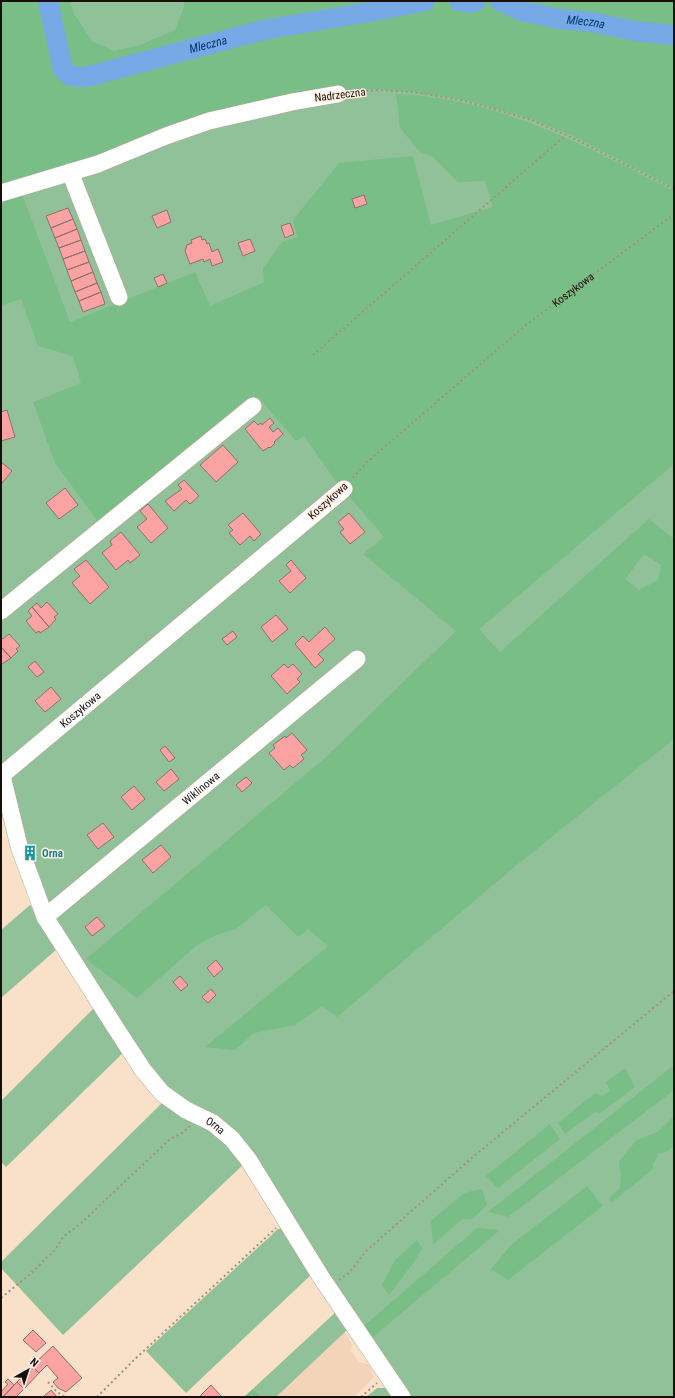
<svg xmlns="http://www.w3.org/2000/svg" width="675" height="1398" font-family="'Roboto Condensed',sans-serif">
  <rect width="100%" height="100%" fill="#f9e0c9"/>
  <path fill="#f3d4b8" d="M345 1332 352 1345 351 1351 359 1362 368 1364 374 1377 354 1397H276Z"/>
  <path fill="#90c199" d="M1 1H674V1397H411L329 1279 252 1156 162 1087 58 929 24 848 1 760Z
    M30 905 41 921 57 949 1 998V930Z
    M95 1007 125 1051 6 1167 1 1162V1101Z
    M164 1101 217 1136 245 1163 63 1335 1 1268V1262Z
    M285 1228 313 1273 186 1393 146 1351 278 1229Z
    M337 1311 348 1327 345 1332 276 1397H244Z
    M377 1388H388L395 1397H366Z"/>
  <path fill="#7abe87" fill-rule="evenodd" d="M1 1H70L73 12 92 41 114 51 140 45 175 30 184 7V1H674V188L575 137 534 120 494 108 461 99 412 92 377 89 337 92 1 189Z
    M396 94C496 97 587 146 674 191V464L479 629 500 652 649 519 674 539V739L518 864 337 1017 322 1006 295 1025 254 1033 235 1050 205 1047 328 946 308 929 298 937 266 905 236 929 216 935 196 946 137 998 86 959 325 758 456 631 363 554 384 537 335 480 304 436 296 441 259 398 102 527 55 463 33 402 81 383 73 356 38 346 21 299 1 306V194L20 189 70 322 195 272 210 306 264 282 263 268 282 242 297 237 293 220 339 163 413 156 431 225 493 207 485 181 458 182 432 156 420 152 400 128ZM644 554 661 565 658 580 639 590 625 579Z
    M674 1065V1090L508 1217 488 1212Z
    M625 1068 635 1087 599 1114 595 1112 565 1134 558 1123 595 1093 602 1096 610 1091 606 1082Z
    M674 1116V1146L666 1152 659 1153 653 1164V1169L611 1203 609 1198 620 1188 621 1177 619 1162 627 1151 637 1140 659 1131Z
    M550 1124 560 1139 498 1188 486 1176Z
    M587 1186 603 1206 508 1280 491 1269 511 1245Z
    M482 1189 487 1205 472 1219H462L433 1245 431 1221 464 1193Z
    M477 1228 500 1230 373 1337 364 1326Z
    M417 1240 422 1248 414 1262 389 1295 382 1285 395 1260Z
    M253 1389 261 1397H244Z"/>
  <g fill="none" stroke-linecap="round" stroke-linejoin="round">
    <g stroke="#76a9e6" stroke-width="20">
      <path id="s1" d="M48 1 63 69 70 76 86 77 263 30 375 11 425 1"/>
      <path d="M459 1 470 3 476 1"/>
      <path id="s2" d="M500 1 524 12 536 14 559 19 592 22 634 31 674 35"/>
    </g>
  </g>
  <path fill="#fba3a2" stroke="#8f6f6e" d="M364 195 367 204 355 208 352 199Z
    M68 208 73 219 51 228 46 216Z
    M167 210 171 222 157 228 152 216Z
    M73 219 77 229 55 238 51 228Z
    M290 223 294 234 285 238 281 226Z
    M77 229 81 240 59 248 55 238Z
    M201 236 202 240 205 239 207 244 209 243 212 252 218 249 223 262 212 266 210 259 204 262 203 259 190 264 185 251 187 245 192 243 191 240Z
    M250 239 255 251 243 256 238 243Z
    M81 240 85 251 63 259 59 248Z
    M85 251 89 262 67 270 63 259Z
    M89 262 93 272 71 281 67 270Z
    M93 272 97 283 75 292 71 281Z
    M163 274 167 283 158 287 154 278Z
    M97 283 101 292 79 301 75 292Z
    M101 292 105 304 83 312 79 301Z
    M7 410 15 437 1 441V412Z
    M270 418 274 423 269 427 273 432 278 428 283 434 274 442 275 443 270 448 269 447 263 451 245 429 254 421 258 425 261 423 262 425Z
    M223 445 238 462 216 482 200 465Z
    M1 462 12 471 2 483 1 482Z
    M184 480 199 496 190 504 186 500 174 511 165 501 182 489 178 485Z
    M65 488 78 505 59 519 46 503Z
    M148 504 168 528 151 543 137 527 147 519 140 511Z
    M243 513 261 534 254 541 250 536 240 545 229 533 233 530 228 525Z
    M349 513 365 532 350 544 340 532 344 529 338 522Z
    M121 532 140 555 130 563 128 560 116 570 102 553 112 545 110 541Z
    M86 560 109 587 90 604 72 583 80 576 74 569Z
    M291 560 306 578 290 593 279 581 291 571 286 565Z
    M47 602 58 614 54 617 56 619 49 627 32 607 37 603 41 608Z
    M32 607 49 627 40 633 39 631 36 633 26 621 32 616 28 611Z
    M276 615 288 629 272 642 261 627Z
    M325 627 335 639 318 654 324 660 315 668 295 644 303 636 309 642Z
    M233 631 237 637 227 645 222 639Z
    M9 634 20 646 16 649 18 651 11 658 1 647V637L3 639Z
    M1 647 11 658 2 664 1 663Z
    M35 661 44 672 37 677 28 667Z
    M284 664 288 668 293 664 302 674 297 679 300 682 287 694 271 676Z
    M51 687 61 699 45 712 35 701Z
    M292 733 307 750 301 755 304 759 293 768 290 765 284 770 269 753 275 748 273 745 285 736 286 738Z
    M165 746 175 758 169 762 160 750Z
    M171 769 179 779 164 791 156 782Z
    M246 777 252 783 242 792 236 785Z
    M134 786 145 799 132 810 121 797Z
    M103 823 114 837 98 849 87 835Z
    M161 845 171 857 153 873 142 860Z
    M31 848 34 856 30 858 26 850Z
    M97 917 105 926 92 936 85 927Z
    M216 960 223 969 214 977 207 968Z
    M180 976 188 985 181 991 173 982Z
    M211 989 216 995 208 1003 202 997Z
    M33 1330 46 1343 36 1352 23 1340Z
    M53 1346 82 1378 66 1392 58 1388 53 1382 58 1378 47 1365 39 1373 32 1366Z
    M32 1366 39 1373 24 1389 17 1382Z
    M8 1379 14 1385 3 1397H1V1392L8 1384 5 1382Z
    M17 1382 24 1389 16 1397H3Z
    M211 1385 222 1397H199Z
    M51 1390 57 1397H43Z"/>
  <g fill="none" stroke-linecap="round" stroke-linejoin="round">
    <g stroke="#bfa792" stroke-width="18">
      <g id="minor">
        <path d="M70 172 119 297"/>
        <path d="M1 193 98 164 166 136 209 121 292 102 338 94"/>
        <path d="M1 611 253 406"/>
        <path id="s4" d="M1 772 19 846 45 917 117 1030 143 1070 162 1093 186 1110 213 1123 232 1139 248 1159 321 1277 402 1397"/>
        <path id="s5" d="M2 775 344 489"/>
        <path id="s6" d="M45 917 357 659"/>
      </g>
    </g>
    <g stroke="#a49180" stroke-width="2" stroke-dasharray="2 3" stroke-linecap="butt">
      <path d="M351 93 377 90 412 92 461 100 494 109 534 121 575 139 674 189"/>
      <path d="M313 355 566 135"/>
      <path id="s3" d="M353 478 366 463 527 324 674 214"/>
      <path d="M339 1280 350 1272 365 1252 474 1156 674 991"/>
      <path d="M1 1298 29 1275 55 1250 63 1237 80 1224 170 1139 182 1133 190 1126"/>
      <path d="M48 1382 57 1392 65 1397"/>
      <path d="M97 1397 134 1360 276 1228"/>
      <path d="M361 1397 377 1383"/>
    </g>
    <use href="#minor" stroke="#fff" stroke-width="17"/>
  </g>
  <defs>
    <g id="building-bare" transform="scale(1.2)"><path d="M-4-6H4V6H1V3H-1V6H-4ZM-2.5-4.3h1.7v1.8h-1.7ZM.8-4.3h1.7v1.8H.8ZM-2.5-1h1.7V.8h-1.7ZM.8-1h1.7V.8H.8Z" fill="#0f9aa8" stroke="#ffefe2" stroke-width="2.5" paint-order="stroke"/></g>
  </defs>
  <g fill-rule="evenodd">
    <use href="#building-bare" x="30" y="853"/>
  </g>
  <g text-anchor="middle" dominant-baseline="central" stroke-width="3" stroke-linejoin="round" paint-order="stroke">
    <g font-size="11" fill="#180f08" stroke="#ffefe2">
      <text transform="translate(340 95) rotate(-7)">Nadrzeczna</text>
      <text stroke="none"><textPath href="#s3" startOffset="290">Koszykowa</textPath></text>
      <text transform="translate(328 501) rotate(-42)">Koszykowa</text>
      <text stroke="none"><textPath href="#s5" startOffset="102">Koszykowa</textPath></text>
      <text stroke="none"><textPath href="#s6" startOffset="202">Wiklinowa</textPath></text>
      <text stroke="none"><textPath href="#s4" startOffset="426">Orna</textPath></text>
    </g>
    <g font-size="11" font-weight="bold" fill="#0d838f" stroke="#ffefe2" text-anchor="start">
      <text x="42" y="853">Orna</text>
    </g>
    <g font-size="12" font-style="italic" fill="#01386f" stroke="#ffefe2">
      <text stroke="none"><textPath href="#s2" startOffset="89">Mleczna</textPath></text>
      <text stroke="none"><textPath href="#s1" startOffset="222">Mleczna</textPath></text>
    </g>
  </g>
  <rect width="675" height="1398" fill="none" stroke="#180f08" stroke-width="4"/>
  <g transform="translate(28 1370) rotate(39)" stroke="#ffefe2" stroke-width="3" paint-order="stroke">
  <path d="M0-3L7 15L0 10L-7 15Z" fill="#180f08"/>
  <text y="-6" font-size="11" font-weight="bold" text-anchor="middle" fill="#180f08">N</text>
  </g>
</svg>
